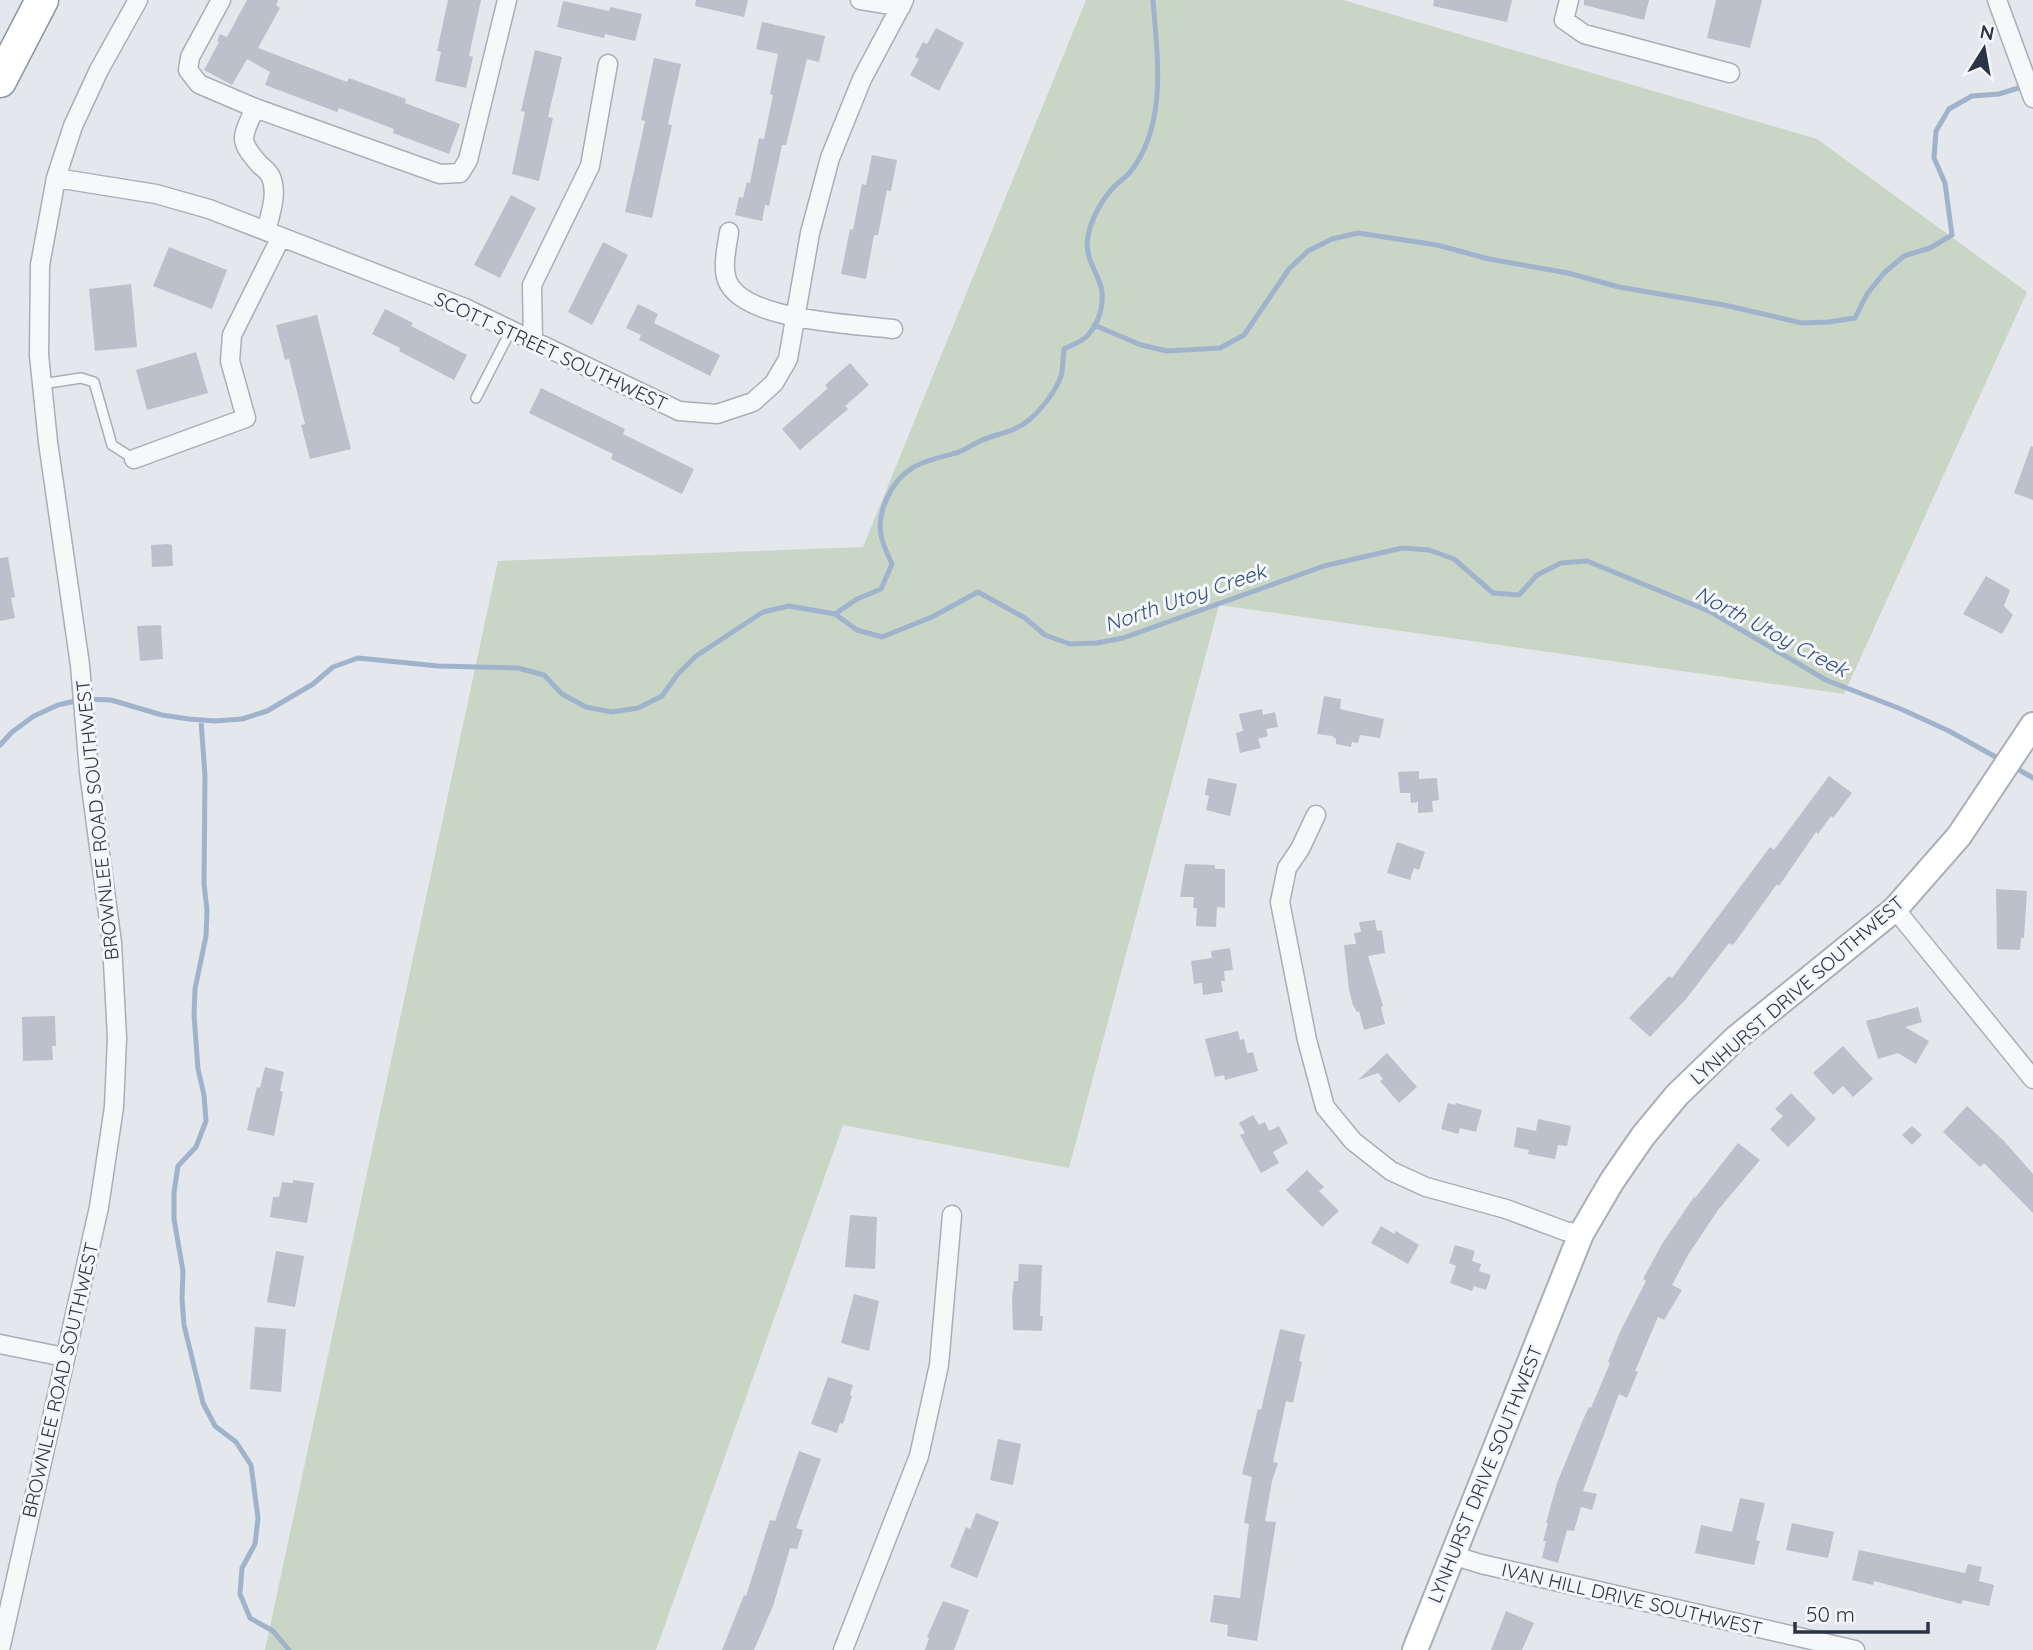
<svg xmlns="http://www.w3.org/2000/svg" width="2033" height="1650" font-family="Quicksand,sans-serif">
  <rect width="100%" height="100%" fill="#e4e7ec"/>
  <path fill="#c9d6c5" d="M1086 0H1343L1817 139 2027 292 1844 694 1219 605 1069 1168 843 1125 656 1650H265L498 561 863 547Z"/>
  <g fill="none" stroke-linecap="round" stroke-linejoin="round">
    <path stroke="#9fb4cc" stroke-width="5" d="M1094 325 1141 345 1167 351 1220 348 1244 335 1289 269 1308 251 1332 239 1358 233 1437 245 1489 259 1568 273 1619 287 1724 305 1802 323 1829 322 1855 318 1867 294 1884 273 1904 256 1930 248 1952 235 1945 183 1934 158 1936 131 1949 109 1972 96 1999 94 2025 86
      M835 614 857 599 881 589 892 564C880 539 875 525 887 498 902 465 925 461 956 453 964 451 972 445 980 441 998 433 1013 433 1029 420 1041 410 1056 391 1061 376 1063 368 1063 358 1064 349 1071 345 1082 342 1087 336 1099 324 1105 303 1101 287 1096 269 1084 257 1088 236 1091 220 1101 201 1112 189 1118 182 1126 178 1131 171 1168 123 1157 56 1153 0
      M201 720 205 776 204 884 207 910 206 936 195 989 194 1015 198 1069 204 1095 206 1121 196 1147 178 1166 174 1192V1219L183 1271 182 1299 184 1325 203 1403 215 1426 236 1442 251 1465 258 1518 255 1544 242 1568 240 1594 250 1618 273 1631 289 1650
      M0 745 12 732 34 716 58 705 84 699 111 700 162 715 189 719 215 721 242 719 267 711 313 684 333 667 358 658 438 666 518 668 544 675 562 694 586 707 612 712 638 708 662 696 677 675 696 656 763 612 789 606 835 614 857 630 882 637 932 617 978 592 1025 618 1045 635 1070 644 1097 643 1123 638 1324 566 1402 548 1429 550 1454 559 1493 593 1519 595 1537 575 1561 563 1587 561 1711 612 1826 680 1901 709 1949 731 2003 761
      M2014 767 2033 778"/>
  </g>
  <path fill="#bbc0ca" d="M247 0H278L276 5 280 8 258 48 347 82 349 78 406 99 405 103 460 124 449 154 393 133 394 129 339 108 337 112 265 85 270 72 247 59 232 85 204 70 219 42 217 41 220 34 227 37Z
    M448 0H481L469 56 473 57 466 88 435 81 441 52 437 51Z
    M696 0H748L744 17 695 6Z
    M1434 0H1512L1507 22 1433 6Z
    M1584 0H1649L1644 20 1584 5Z
    M1716 0H1762L1750 48 1707 38Z
    M563 1 609 11 610 7 642 14 635 41 605 34 604 38 557 27Z
    M762 22 825 36 819 62 807 59 786 145H782L769 206 765 205 762 221 735 215 739 197 743 198 747 182 750 183 759 138 764 139 773 95 770 94 778 54 756 49Z
    M936 28 964 43 939 91 910 75 919 59 915 57 923 42 927 44Z
    M535 50 562 57 548 117 553 118 539 181 512 174 525 112 521 111Z
    M654 58 681 64 668 124 672 125 652 218 625 212 645 121 641 120Z
    M872 155 897 160 891 191 887 190 878 235H874L866 279 841 274 850 229 853 230 862 184 866 185Z
    M511 195 536 208 500 278 474 265Z
    M603 242 628 255 592 325 568 312Z
    M169 247 227 270 212 309 153 286Z
    M131 284 137 347 95 351 89 289Z
    M638 304 658 314 654 323 720 355 710 376 639 340 641 335 626 328Z
    M385 309 413 323 411 326 467 355 454 380 399 351 400 348 372 334Z
    M317 315 351 449 310 459 301 425 305 424 289 359 285 360 276 325Z
    M196 352 208 393 147 410 136 370Z
    M850 363 869 385 845 406 848 409 800 450 782 429 828 388 825 385Z
    M541 388 625 429 623 434 694 469 682 494 611 459 613 454 529 413Z
    M2031 446 2033 447V500L2014 493Z
    M168 544 172 545 173 566 152 567 151 545Z
    M8 557 15 597 11 598 15 618 0 621V558Z
    M1986 576 2010 590 2004 606 2013 615 2002 634 1963 614Z
    M161 625 163 659 140 661 137 626Z
    M1324 696 1341 699 1340 709 1384 719 1380 738 1360 735 1358 743 1352 742 1351 747 1336 744V739L1332 736 1317 734Z
    M1262 709 1263 715 1275 712 1278 727 1266 729 1268 736 1258 739 1261 748 1240 753 1236 733 1243 731 1239 714Z
    M1419 771V779L1437 778 1439 800 1432 801 1433 812 1418 813V802L1411 803 1410 793H1400L1398 772Z
    M1829 776 1852 793 1833 818 1831 816 1818 834 1816 832 1779 886 1777 884 1733 945 1729 943 1686 999 1650 1037 1629 1018 1669 976 1672 978 1770 847 1774 850Z
    M1208 778 1237 784 1230 816 1206 810 1209 796 1205 795Z
    M1397 842 1425 852 1419 870 1414 868 1410 880 1387 873Z
    M1185 864 1215 865V869H1225V908L1217 907 1216 927 1196 926 1197 908H1193L1194 897H1180Z
    M1996 889 2027 891 2024 938H2021L2020 950 1997 949Z
    M1375 920 1377 931 1382 930 1385 953 1368 956 1383 1006 1381 1007 1385 1024 1364 1030 1359 1011 1357 1012 1353 1005 1349 990 1344 945 1356 944 1354 933 1361 932 1359 922Z
    M1230 948 1233 970 1224 971 1225 981H1221L1223 992 1203 995 1202 983 1194 984 1191 961 1212 958 1211 951Z
    M1918 1007 1922 1022 1905 1027 1929 1041 1916 1064 1898 1053 1878 1059 1866 1021Z
    M55 1016 56 1046H52L53 1060 23 1061 22 1017Z
    M1238 1031 1240 1040 1244 1039 1247 1053 1253 1052 1258 1071 1225 1080 1224 1075 1215 1077 1205 1039Z
    M1843 1046 1873 1079 1853 1097 1843 1086 1833 1095 1813 1073Z
    M1387 1053 1417 1087 1399 1103 1380 1081 1383 1079 1378 1073 1358 1080Z
    M265 1067 284 1072 280 1091 283 1092 274 1136 247 1130 257 1087 260 1088Z
    M1791 1093 1816 1119 1788 1147 1770 1129 1783 1116 1775 1109Z
    M1448 1103 1455 1105 1456 1103 1482 1110 1476 1132 1460 1128 1458 1134 1441 1129Z
    M1967 1106 2004 1141 2033 1174V1213L1984 1163 1980 1167 1943 1132Z
    M1253 1115 1259 1125 1265 1122 1269 1131 1279 1126 1288 1143 1273 1152 1279 1163 1261 1173 1240 1135 1245 1133 1239 1123Z
    M1538 1119 1571 1126 1567 1146 1558 1145 1555 1159 1528 1154 1529 1150 1514 1147 1517 1127 1536 1131Z
    M1912 1126 1922 1135 1912 1145 1902 1135Z
    M1738 1143 1760 1160 1718 1210 1688 1255 1672 1285 1682 1290 1664 1320 1658 1317 1635 1371 1638 1372 1627 1398 1619 1394 1617 1399 1583 1491 1597 1494 1592 1510 1581 1507 1574 1531 1567 1530 1558 1563 1542 1558 1546 1541H1543L1548 1523H1546L1557 1483 1582 1422 1589 1407 1591 1408 1610 1363 1608 1362 1620 1332 1646 1281 1643 1279 1662 1244 1694 1197 1695 1198Z
    M1307 1170 1324 1187 1319 1191 1339 1211 1322 1227 1286 1190Z
    M293 1180 314 1183 307 1223 270 1217 273 1197H279L282 1182 293 1183Z
    M850 1215 877 1217 875 1269 845 1267Z
    M1381 1226 1394 1234 1396 1231 1419 1245 1408 1264 1371 1243Z
    M1455 1245 1475 1251 1472 1261 1481 1264 1479 1271 1491 1275 1486 1290 1474 1286 1472 1291 1450 1283 1456 1266 1449 1263Z
    M276 1251 304 1256 295 1307 267 1302Z
    M1019 1264 1042 1265 1040 1316H1043L1042 1331 1013 1330 1012 1298 1014 1281H1018Z
    M854 1294 879 1301 869 1351 841 1343Z
    M255 1327 286 1329 281 1392 250 1389Z
    M1280 1329 1305 1335 1299 1361 1302 1362 1293 1403 1286 1401 1273 1462 1278 1463 1272 1481 1265 1521 1276 1522 1257 1641 1227 1636 1228 1625 1210 1622 1214 1595 1240 1598 1249 1524 1244 1523 1252 1477 1242 1474 1258 1409 1261 1410Z
    M828 1377 853 1385 850 1395 852 1396 843 1424 840 1423 837 1433 811 1424Z
    M998 1439 1021 1444 1013 1485 990 1480Z
    M799 1451 821 1459 796 1528 803 1530 797 1549 790 1548 773 1606 754 1650H722L744 1595 746 1596 770 1520 775 1521Z
    M1740 1498 1765 1503 1756 1540 1760 1541 1754 1565 1695 1553 1701 1525 1732 1532Z
    M976 1513 999 1522 977 1578 950 1567 966 1527 970 1529Z
    M1792 1523 1834 1532 1828 1558 1786 1550Z
    M1859 1550 1965 1573 1968 1564 1982 1567 1979 1581 1994 1585 1989 1606 1963 1600 1961 1604 1874 1581 1873 1585 1852 1580Z
    M943 1601 969 1610 954 1650H925L929 1638 927 1637Z
    M1506 1611 1534 1623 1522 1650H1491Z"/>
  <g fill="none" stroke-linecap="round" stroke-linejoin="round">
    <g stroke="#a9aeb7" stroke-width="12">
      <path id="lane" d="M42 384 81 378 94 382 112 445 134 459
        M476 398 511 330"/>
    </g>
    <g stroke="#a9aeb7" stroke-width="21">
      <path id="street" d="M221 0 190 57 188 70 199 84 255 108 440 174 460 173 468 160 507 0
        M860 0 901 7
        M1569 0 1564 20 1584 34 1730 73
        M1997 0 2033 98
        M255 108C242 138 237 139 260 165 264 168 269 173 271 177 278 194 270 215 266 231
        M56 178 156 194 209 209 465 308 679 411 717 414 753 402 774 383 788 359 810 233 830 158 862 79 904 0
        M729 232C727 247 722 266 727 280 742 321 854 324 893 329
        M533 341 532 285 590 166 608 64
        M134 459 246 418 230 361 232 335 281 237
        M1316 815 1300 849 1287 868 1280 902 1307 1040 1325 1107 1353 1141 1391 1171 1426 1187 1506 1209 1565 1231 1581 1234
        M1895 909 2033 1079
        M0 1344 64 1357
        M1452 1555 1481 1564 1855 1650
        M0 1650 99 1207 114 1107 117 1038 112 943 89 772 80 665 48 442 39 355 40 265 56 178 73 126 99 70 138 0
        M843 1650 919 1456 939 1365 952 1215"/>
    </g>
    <g stroke="#a9aeb7" stroke-width="28">
      <path id="secondary" d="M1415 1650 1581 1234 1612 1181 1643 1136 1677 1095 1736 1038 1895 909 1959 836 2033 725"/>
    </g>
    <g stroke="#8b94a3" stroke-width="35">
      <path id="highway" d="M0 81 42 0"/>
    </g>
    <use href="#lane" stroke="#f7f8fa" stroke-width="9"/>
    <use href="#street" stroke="#f7f8fa" stroke-width="18"/>
    <use href="#secondary" stroke="#fff" stroke-width="24"/>
    <use href="#highway" stroke="#fff" stroke-width="32"/>
  </g>
  <g text-anchor="middle" dominant-baseline="central" stroke-width="6" stroke-linejoin="round" paint-order="stroke">
    <g font-size="19" fill="#2b3445" stroke="#f4f6f9">
      <text transform="translate(551 351) rotate(25)">SCOTT STREET SOUTHWEST</text>
      <text transform="translate(97 820) rotate(-96)">BROWNLEE ROAD SOUTHWEST</text>
      <text transform="translate(1797 990) rotate(-41)">LYNHURST DRIVE SOUTHWEST</text>
      <text transform="translate(60 1380) rotate(-77)">BROWNLEE ROAD SOUTHWEST</text>
      <text transform="translate(1485 1474) rotate(-68)">LYNHURST DRIVE SOUTHWEST</text>
      <text transform="translate(1632 1599) rotate(13)">IVAN HILL DRIVE SOUTHWEST</text>
    </g>
    <g font-size="21" font-style="italic" fill="#34527a" stroke="#f4f6f9">
      <text transform="translate(1185 597) rotate(-19)">North Utoy Creek</text>
      <text transform="translate(1772 631) rotate(28)">North Utoy Creek</text>
    </g>
  </g>
  <g transform="translate(1984 49) rotate(11)" stroke="#f4f6f9" stroke-width="5" paint-order="stroke">
  <path d="M0-5L12 26L0 18L-12 26Z" fill="#2b3445"/>
  <text y="-10" font-size="19" font-weight="bold" text-anchor="middle" fill="#2b3445">N</text>
  </g>
  <path d="M1795 1622v10h133v-10" fill="none" stroke="#2b3445" stroke-width="3.5"/>
  <text x="1806" y="1622" font-size="21" fill="#2b3445" stroke="#f4f6f9" stroke-width="5" paint-order="stroke">50 m</text>
</svg>
